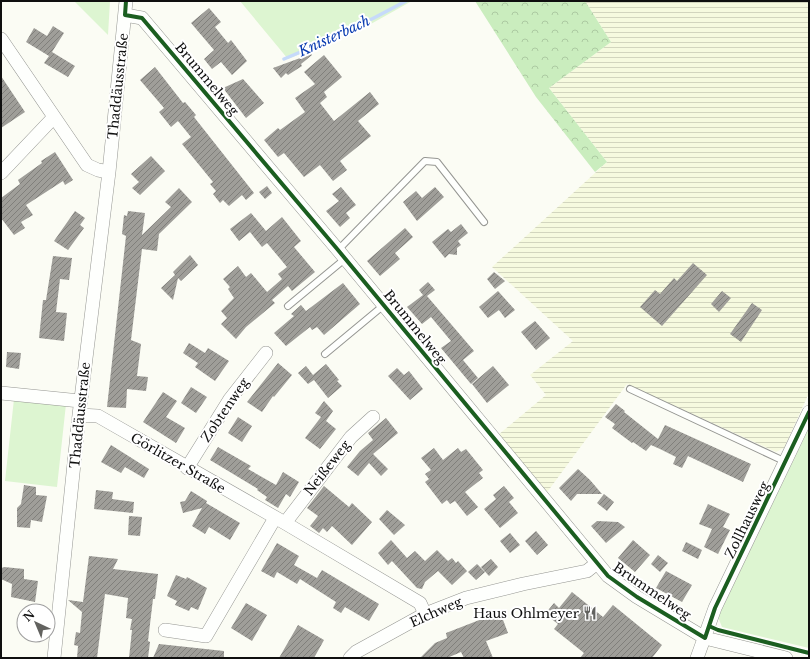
<svg xmlns="http://www.w3.org/2000/svg" width="810" height="659" font-family="'Libre Baskerville',serif">
  <defs>
    <pattern id="farmland-rules" width="6" height="5" patternUnits="userSpaceOnUse"><rect width="6" height="5" fill="#f6fadf"/><path d="M0 2.5h6" fill="none" stroke="#d2d5be"/></pattern>
    <pattern id="forest-crowns" width="20" height="18" patternUnits="userSpaceOnUse"><rect width="20" height="18" fill="#caedbe"/><path d="M2 6a3 3 0 1 1 6 0M12 15a3 3 0 1 1 6 0" fill="none" stroke="#accaa2"/></pattern>
    <pattern id="building-hatch" width="6" height="6" patternUnits="userSpaceOnUse"><rect width="6" height="6" fill="#9f9e99"/><path d="M-1 1l2-2M0 6l6-6M5 7l2-2" fill="none" stroke="#807f7b"/></pattern>
  </defs>
  <rect width="100%" height="100%" fill="#fbfcf4"/>
  <path fill="url(#farmland-rules)" d="M585 1H809V393L784 448 776 452 627 384 545 495 498 435 546 395 530 375 573 341 492 267 607 162 549 88 611 42Z"/>
  <path fill="#ddf5d1" d="M74 1H110L108 35Z
    M240 1H412L369 25 288 59Z
    M14 399 66 404 57 487 5 481Z
    M809 428V648L722 627 718 617Z"/>
  <path fill="url(#forest-crowns)" d="M475 1H585L611 42 549 88 607 162 595 172 536 97Z"/>
  <g fill="none" stroke-linecap="round" stroke-linejoin="round">
    <path stroke="#c6dafa" stroke-width="3.5" d="M284 59C326 42 366 23 406 1"/>
  </g>
  <path fill="url(#building-hatch)" d="M209 8 221 22 215 27 228 43 231 40 247 61 232 75 221 62 212 69 204 59 214 50 191 23Z
    M53 26 64 33 52 52 75 66 68 77 44 63 49 56 26 42 34 28 47 36Z
    M311 54 312 55 301 64 302 66 288 75 286 73 281 78 273 68Z
    M324 55 342 77 324 92 327 97 320 103 334 121 370 92 379 104 358 121 371 136 340 161 347 170 333 181 320 165 304 177 284 153 278 157 264 140 278 128 280 130 305 112 295 98 315 84 304 72Z
    M155 67 183 103 185 102 196 115 194 117 254 193 246 200 242 195 229 206 223 200 220 203 213 194 216 191 210 184 213 182 182 144 191 137 178 121 171 127 159 112 164 108 140 80Z
    M1 76 25 112 1 128Z
    M243 79 264 103 246 118 223 88Z
    M55 152 73 180 65 185 63 181 26 205 33 215 21 222 25 228 14 235 1 218V198L20 184 18 180 42 163 41 161Z
    M151 156 165 171 140 195 132 188 139 182 131 174Z
    M267 186 272 193 265 199 259 192Z
    M341 187 356 205 346 213 350 218 340 227 326 211 339 201 332 194Z
    M435 187 444 197 417 221 403 202 416 191 422 198Z
    M179 188 192 202 159 234 157 251 142 249 131 340 141 344 137 376 148 377 146 391 127 389 126 408 107 407 126 236 122 234 124 215 127 216 128 211 145 213 142 235 171 207 165 202Z
    M75 211 85 218 80 225 84 228 68 250 54 241Z
    M251 213 266 231 282 217 301 241 294 247 315 272 292 291 288 286 272 300 275 303 246 327 236 339 221 324 227 318 221 311 234 298 228 289 230 287 223 279 238 266 246 277 251 273 267 292 282 279 278 274 287 267 267 243 262 247 250 232 239 241 230 229Z
    M461 224 468 233 458 241 461 245 457 248V255L449 254 445 258 432 242 448 229 451 232Z
    M405 228 413 237 395 253 400 259 380 276 367 261Z
    M190 255 198 265 181 281 178 278 173 300 161 288 175 275 173 272Z
    M53 256 72 258 69 280 60 279 56 312 67 313 64 341 39 338 43 300H46Z
    M693 263 707 275 662 326 640 307 655 290 660 294 674 278 677 281Z
    M494 272 505 281 495 289 487 279Z
    M428 282 435 290 427 296 474 351 463 360 478 378 471 384 441 348 451 341 431 317 422 324 407 307 423 295 419 290Z
    M343 283 360 304 324 335 317 327 312 330 310 327 286 346 274 333 294 316 291 314 301 305 306 311Z
    M498 291 515 310 505 318 499 310 488 318 479 307Z
    M722 291 731 298 719 312 711 304Z
    M752 303 762 310 741 342 730 334Z
    M535 321 550 338 536 350 521 332Z
    M189 343 205 353 208 348 229 361 215 381 195 367 198 363 183 353Z
    M7 352 21 353 19 369 6 367Z
    M278 363 292 375 274 397 273 396 262 412 247 402Z
    M326 364 339 380 337 381 342 386 328 398 314 380 308 384 298 373 306 366 313 375Z
    M493 366 509 385 487 403 472 384Z
    M397 368 404 375 409 371 423 389 410 400 388 376Z
    M191 387 207 397 196 413 181 403Z
    M163 392 177 401 166 417 185 428 176 443 143 422Z
    M324 401 333 411 326 421 336 429 320 449 305 438 321 417 315 413Z
    M616 404 625 411 624 412 658 439 665 425 751 464 743 482 688 456 682 468 673 464 676 457 660 449 651 445 646 451 633 442 632 443 612 428 615 424 605 417Z
    M238 417 252 426 242 442 228 433Z
    M386 418 398 433 373 454 388 469 381 476 369 463 358 476 347 467 360 451 373 440 368 433Z
    M111 445 149 469 144 478 125 467 121 473 101 462Z
    M218 447 251 466 248 469 276 485 283 472 299 482 290 497 286 494 278 508 265 500 267 497 257 490 258 489 210 460Z
    M434 448 443 460 458 448 461 452 466 449 483 470 479 473 483 478 465 492 478 507 467 516 455 501 450 504 447 500 442 504 425 482 429 479 425 474 431 470 421 458Z
    M578 469 590 480 602 494H577L571 501 559 488Z
    M24 485 36 487V495L47 496 42 522 31 520 30 528 17 527V508L21 504Z
    M324 486 349 507 352 503 372 522 352 545 332 526 327 532 323 528 319 533 310 526 318 516 307 508Z
    M504 486 514 498 509 502 518 513 500 528 484 509 496 499 493 495Z
    M96 490 113 492 112 499 134 502 133 513 94 509Z
    M191 491 207 501 206 503 240 523 230 540 209 527 205 534 192 526 202 508 183 513 180 502 185 501Z
    M604 494 614 502 607 511 597 503Z
    M708 504 730 514 723 527 730 530 718 554 704 547 712 529 699 524Z
    M387 510 405 525 394 535 379 519Z
    M129 516 142 517 140 536 128 535Z
    M597 521 618 522 625 527 606 543 591 526Z
    M536 531 548 545 537 555 525 541Z
    M510 533 520 545 510 553 500 541Z
    M391 540 407 558 415 551 425 561 437 550 448 561 452 558 456 563 458 561 467 571 452 585 438 571 425 582 422 589 417 588 392 561 388 565 378 553Z
    M633 540 650 555 635 572 618 558Z
    M686 542 702 550 698 559 682 551Z
    M277 543 299 556 294 565 317 578 322 570 379 604 369 621 345 607 341 613 333 608 336 602 300 579 297 584 277 572 274 578 261 571Z
    M658 555 668 563 660 572 651 564Z
    M89 556 118 559 113 569 158 574 155 599H153L148 641 150 642 148 658H129L132 630H130L132 619 126 618 128 598 105 594 97 658H77L78 646 74 645 76 632 80 633 82 612 68 600 83 602Z
    M491 559 498 567 489 576 481 567Z
    M477 564 485 572 476 580 468 572Z
    M4 567 24 569V579L38 581 35 602 11 597 12 584 1 579 2 568Z
    M666 571 692 585 682 602 656 588Z
    M176 575 186 579 187 577 207 588 198 610 191 607 189 611 175 605 177 601 167 596Z
    M572 592 603 617 613 605 662 645 652 658H580L584 653 554 629 558 624 545 614 554 603 559 608Z
    M246 603 267 615 252 641 231 628Z
    M500 612 508 633 486 641 493 658H464L461 652 447 658H420L435 643 447 638 446 633Z
    M298 625 324 640 314 658H279Z
    M159 644 224 651V658H153Z"/>
  <g fill="none" stroke-linecap="round" stroke-linejoin="round">
    <g stroke="#959692" stroke-width="8">
      <path id="service" d="M338 250 425 161 437 162 484 222
        M288 306 346 258
        M325 354 384 305
        M630 389 786 462"/>
    </g>
    <g stroke="#959692" stroke-width="14">
      <path id="minor" d="M125 15 142 18 338 250 608 576 637 597 705 638 786 658
        M1 39 87 165 98 170 109 172
        M1 173 54 117
        M1 393 80 401
        M79 415 98 416 285 523 420 603 425 614
        M187 468 230 399 266 353
        M285 523 351 437 373 417
        M165 630 206 636 275 518
        M54 658 79 415 109 172 126 1
        M350 658 356 652 425 614 466 598 523 584 587 571 597 563
        M697 658 715 608 809 412"/>
    </g>
    <use href="#service" stroke="#fefffd" stroke-width="6"/>
    <use href="#minor" stroke="#fefffd" stroke-width="13"/>
    <g stroke="#fff" stroke-width="6">
      <path id="cycleway" d="M126 1 125 15 142 18 338 250 608 576 637 597 705 638 715 608 809 412
        M709 626 718 630 809 653"/>
    </g>
    <use href="#cycleway" stroke="#1b5e20" stroke-width="4"/>
  </g>
  <defs>
    <g id="restaurant-bare" transform="scale(1.08)"><path d="M-5-6h1v4h1v-4h1v4h1v-4h1v5L-1.5 .5V6h-2V.5L-5-1ZM5-6V6H3V1.5H1.5Q1.5-4 5-6Z" fill="#62625f" stroke="#fff" stroke-width="2.5" paint-order="stroke"/></g>
  </defs>
  <g fill-rule="evenodd">
    <use href="#restaurant-bare" x="590" y="613"/>
  </g>
  <g text-anchor="middle" dominant-baseline="central" stroke-width="4" stroke-linejoin="round" paint-order="stroke">
    <g font-size="13" fill="#0f0f0f" stroke="#fff">
      <text transform="translate(207 79) rotate(50)">Brummelweg</text>
      <text transform="translate(118 86) rotate(-84)">Thaddäusstraße</text>
      <text transform="translate(415 327) rotate(51)">Brummelweg</text>
      <text transform="translate(225 410) rotate(-56)">Zobtenweg</text>
      <text transform="translate(80 415) rotate(-84)">Thaddäusstraße</text>
      <text transform="translate(178 463) rotate(30)">Görlitzer Straße</text>
      <text transform="translate(327 468) rotate(-52)">Neißeweg</text>
      <text transform="translate(747 520) rotate(-64)">Zollhausweg</text>
      <text transform="translate(652 591) rotate(34)">Brummelweg</text>
      <text transform="translate(436 612) rotate(-24)">Elchweg</text>
    </g>
    <g font-size="13" fill="#0f0f0f" stroke="#fff" text-anchor="end">
      <text x="579" y="613">Haus Ohlmeyer</text>
    </g>
    <g font-size="14" font-style="italic" fill="#093bb0" stroke="#fff">
      <text transform="translate(334 36) rotate(-25)">Knisterbach</text>
    </g>
  </g>
  <rect width="810" height="659" fill="none" stroke="#0f0f0f" stroke-width="4"/>
  <g transform="translate(36 623) rotate(316)"><circle r="19" fill="#ffffff" stroke="#9f9f9f"/>
  <path d="M0-3L7 15L0 10L-7 15Z" fill="#62625f"/>
  <text y="-6" font-size="11" font-weight="bold" text-anchor="middle" fill="#0f0f0f">N</text>
  </g>
</svg>
